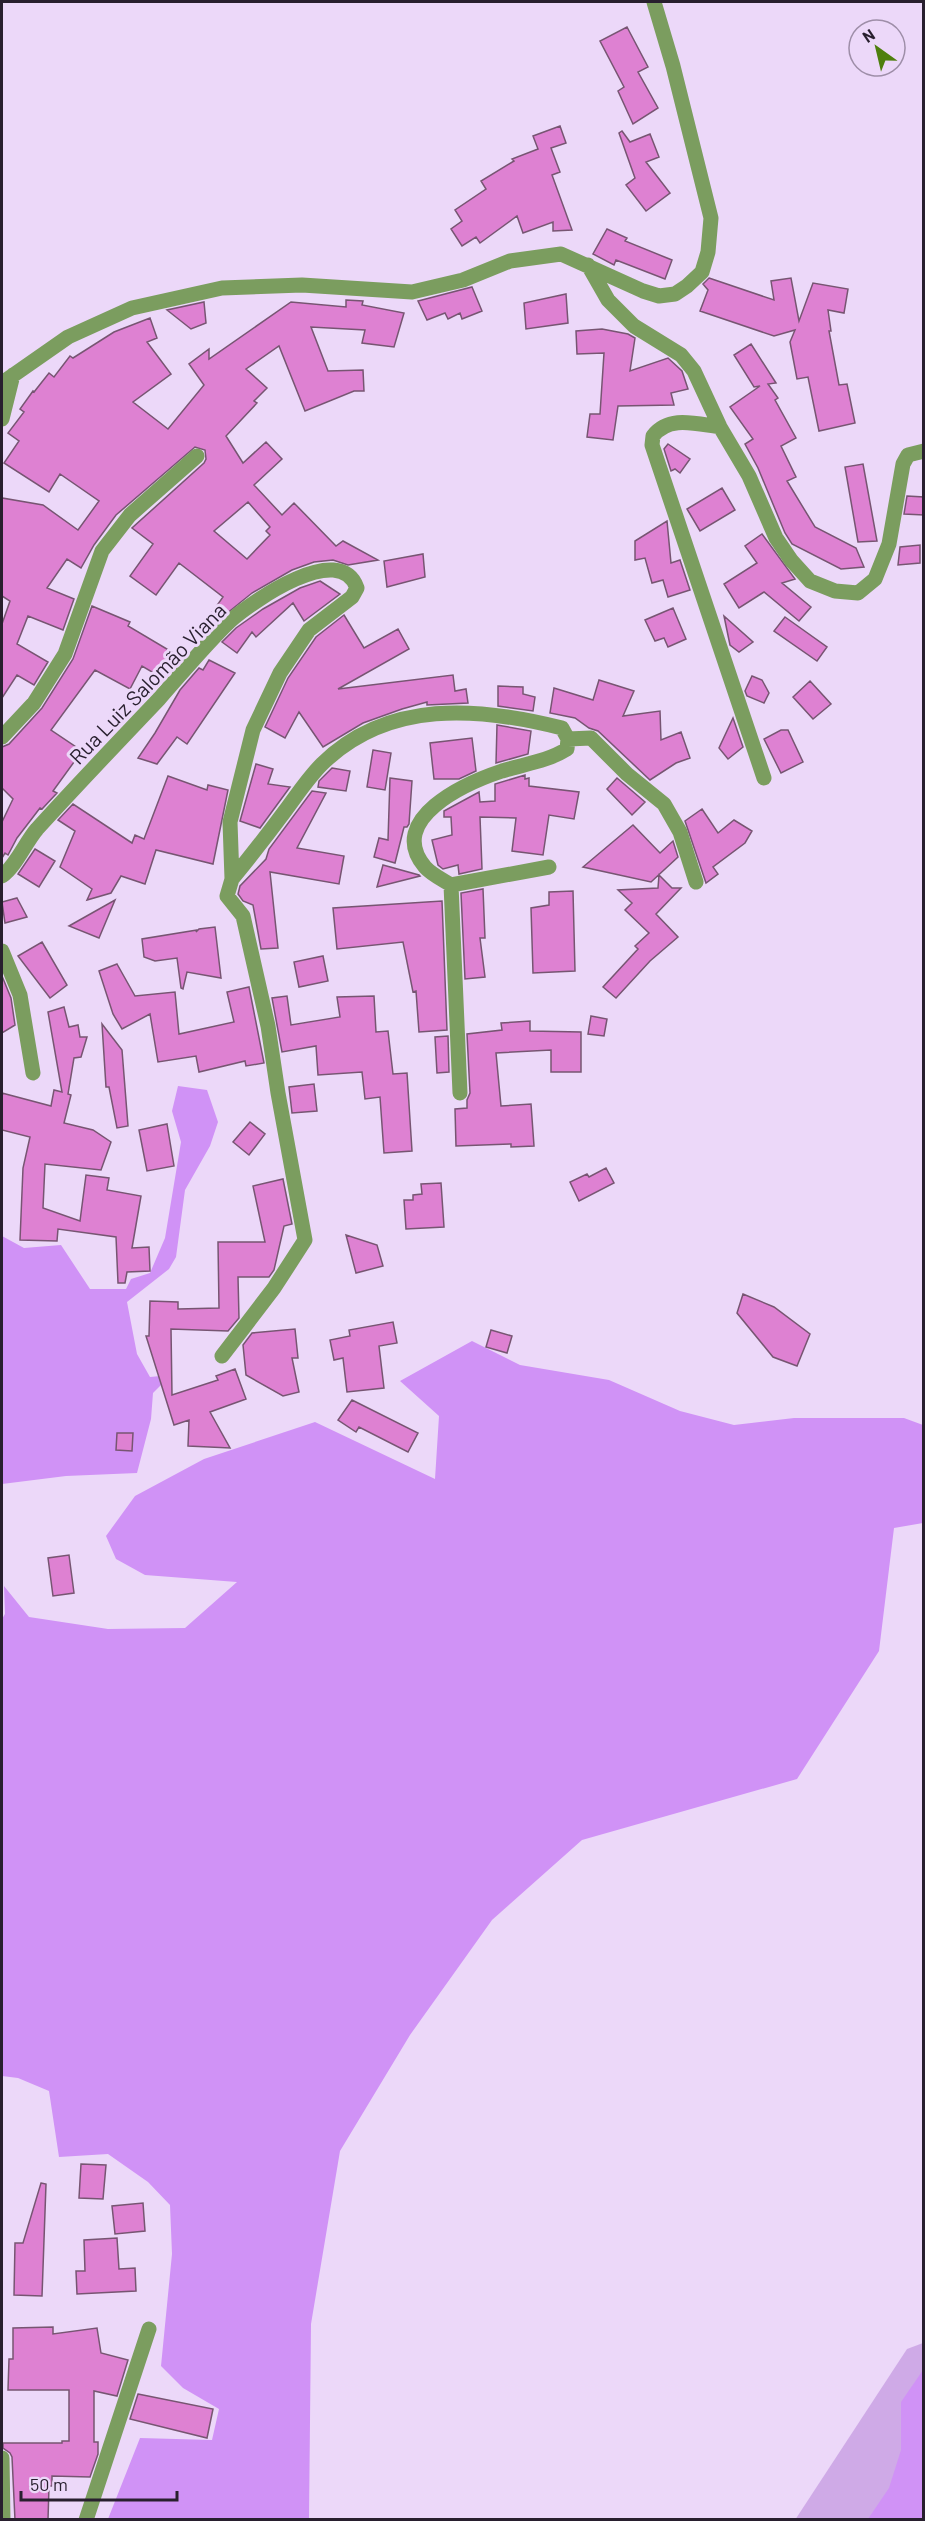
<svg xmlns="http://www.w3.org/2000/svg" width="925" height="2521" font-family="Barlow,sans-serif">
  <rect width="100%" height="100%" fill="#ecd8f9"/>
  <path fill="#cfaae7" d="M923 2343V2519L795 2520 907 2349Z"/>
  <path fill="#d092f6" d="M178 1086 207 1090 218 1122 210 1146 185 1190 176 1257 169 1269 127 1302 137 1354 150 1377 171 1375 153 1393 151 1419 137 1473 66 1476 2 1484V1236L24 1248 61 1245 90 1289H126L131 1279 150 1273 165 1238 181 1142 172 1111Z
    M472 1341 520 1365 609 1380 680 1411 734 1425 794 1418H904L923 1425V1523L894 1528 879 1651 797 1779 582 1840 492 1920 410 2035 340 2151 311 2324 309 2519H108L140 2438 212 2440 219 2409 183 2388 161 2366 172 2254 170 2205 148 2182 108 2154 59 2157 49 2091 18 2078 2 2076V1619L5 1614 4 1586 29 1617 108 1629 185 1628 237 1582 145 1575 116 1559 106 1536 135 1496 204 1459 315 1422 435 1479 439 1416 400 1381Z
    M923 2370V2519H868L889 2488 901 2450V2402Z"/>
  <path fill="#de81d2" stroke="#775572" stroke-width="1.5" fill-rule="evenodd" d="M627 27 648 67 638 72 658 108 633 124 618 91 624 87 600 41Z
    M560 126 566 143 551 148 560 172 552 175 572 230 553 231V222L523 233 517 216 480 243 476 237 462 246 451 229 462 221 455 210 486 189 481 181 514 161 512 159 538 149 533 136Z
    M622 131 630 142 650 134 659 157 646 162 670 193 646 211 626 185 635 178 619 133Z
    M607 229 627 238 625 241 672 260 665 279 616 260 614 265 593 254Z
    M709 278 774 300 771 281 791 278 799 321 813 283 848 289 844 313 828 310 831 331H829L839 385 847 384 855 423 819 431 808 377 797 379 790 342 795 330 774 336 700 311 708 290 703 284Z
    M472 287 482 311 462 319 460 313 448 319 445 313 427 320 418 301Z
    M566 294 568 323 526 329 524 303Z
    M346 300 363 301 362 305 404 313 394 347 362 343 365 330 311 327 328 371 363 370 364 391H354L305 411 279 346 246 369 267 388 254 401 257 403 226 436 243 463 266 442 282 459 254 485 282 515 294 503 336 546 343 541 378 560 348 565 333 560 314 562 292 570 252 593 210 627 206 621 223 597 179 563 156 595 130 576 153 544 132 528 204 463 206 459 205 450 195 447 116 515 94 545 81 568 67 559 47 588 74 599 63 630 28 616 17 644 48 662 34 685 17 675 2 698V624L10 601 2 596V498L43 505 78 530 99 501 60 474 49 492 4 463 19 441 8 433 24 412 20 409 33 391 34 392 49 373 54 377 70 356 73 358 114 332 150 318 157 338 147 342 171 374 133 402 168 429 204 385 189 364 209 349V359L291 302 346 307ZM248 502 270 527 266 531 270 535 247 559 214 531Z
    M204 302 206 323 191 329 167 310Z
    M602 329 628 334 635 338 630 371 668 358 682 371 688 389 671 393 674 405 618 406 613 440 587 437 590 414H600L604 353 577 354 576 331Z
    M751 344 776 383 768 384 778 398 775 400 796 438 781 446 796 477 787 481 815 527 856 548 864 567 841 569 792 544 785 533 758 468 745 444 753 439 730 407 760 386 754 387 734 355Z
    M668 444 690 459 680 473 675 469 671 471 664 449Z
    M863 464 877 541 858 542 845 467Z
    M722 488 735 510 700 531 687 509Z
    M907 496 924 497V515L904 514Z
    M667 521 671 563 680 560 690 590 668 597 663 580 652 583 645 558 635 560V541Z
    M762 534 795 579 782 583 811 607 799 621 764 592 739 608 724 584 757 563 745 546Z
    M920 545V563L898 565 900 547Z
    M423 554 425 577 387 587 384 561Z
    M320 581 340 594 304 621 293 603 256 637 252 632 237 653 222 642 236 628 263 609 300 588Z
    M92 606 130 622 128 626 182 658 164 679 142 666 130 689 95 670 51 730 82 751 53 791 57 793 42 809 40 808 17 838 8 855 5 853 2 858V822L13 799 2 788V747L9 744 42 708 73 659Z
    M673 608 686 639 668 647 664 638 655 641 645 620Z
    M344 615 364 648 398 629 409 649 338 689 453 675 455 691 466 689 468 703 427 705V702L402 709 363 723 323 747 299 712 285 738 265 727 288 678 316 637Z
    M724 616 753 642 739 652 730 645Z
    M785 617 827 647 817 661 774 631Z
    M209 660 235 673 187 744 177 737 157 764 138 758 155 733 180 690 199 668 203 670Z
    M752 676 762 680 769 693 764 703 747 696 745 691Z
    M599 680 634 691 623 716 660 711 661 740 681 732 690 758 676 763 650 780 598 731 589 728 575 718 550 713 554 688 593 700Z
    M810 681 831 704 813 719 793 697Z
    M498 686 523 687V694L535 697 533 711 498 706Z
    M733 718 743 747 728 759 719 748Z
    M497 725 531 731 528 754 496 763Z
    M781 730H788L803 762 781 773 764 739Z
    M472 738 476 771 459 779H434L430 743Z
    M373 750 391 753 385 790 367 787Z
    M256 764 273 769 268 784 290 787 260 828 240 821Z
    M332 768 350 771 346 791 318 787 319 781Z
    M525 775V779L529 778V786L579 792 574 819 549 815 543 855 512 851 516 818 480 817 482 869 459 874 458 865 443 869 438 865 432 840 452 835 451 817H444V811L479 792 480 802 495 801V784Z
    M168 776 207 790 208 785 228 790 213 864 156 850 145 884 121 876 111 893 87 900 92 889 60 867 75 831 58 820 73 804 132 843 135 835 144 839Z
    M390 778 412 781 409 824 407 827H404L395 863 374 857 379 838 388 840Z
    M617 778 645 802 632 815 607 789Z
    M312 791 326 793 297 848 344 856 339 884 270 872 278 948 261 949 253 905 243 901 238 894 240 886 266 859 269 849Z
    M702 809 718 833 734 820 752 831 745 843 713 867 718 874 706 883 685 821Z
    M633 825 660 853 673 841 678 857 651 882 583 867Z
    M35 849 55 861 39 887 18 874Z
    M383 865 419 875 420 876 377 887Z
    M659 875 672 888H681L656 914 678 937 650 961 616 998 603 987 638 949 635 946 649 933 625 910 632 903 618 890 658 888Z
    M483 889 485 938H480L485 977 465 979 461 893Z
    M573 891 575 971 533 973 531 908 549 905V892Z
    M17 898 27 917 5 923 2 902Z
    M115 900 99 938 69 926Z
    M442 901 447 1030 419 1032 416 991 413 992 403 942 337 949 333 908Z
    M215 927 221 978 187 972 183 989 181 988 177 958 155 961 144 957 142 939 197 930 196 932 199 929Z
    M42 942 67 985 50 998 18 956Z
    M323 956 328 981 299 987 294 962Z
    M117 964 135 996 175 992 179 1034 234 1022 227 992 249 987 264 1063 246 1066 245 1061 199 1072 196 1056 158 1062 150 1014 122 1029 113 1014 99 971Z
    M2 976 11 998 15 1025 2 1033Z
    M287 996 291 1025 340 1017 337 997 374 996 376 1032 388 1031 393 1074 407 1073 412 1151 384 1153 380 1097 365 1099 362 1072 318 1075 316 1046 282 1052 272 998Z
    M64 1007 69 1027 78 1025 80 1037H87L81 1057 74 1058 68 1094 71 1095 64 1123 93 1130 111 1142 101 1170 45 1164 43 1208 80 1221 86 1175 109 1178 107 1190 141 1196 132 1248 149 1247 150 1271 127 1272 125 1283H118L116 1237 58 1229 57 1241 20 1240 23 1168 30 1137 2 1130V1093L51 1106 54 1090 62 1092 48 1012Z
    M591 1016 607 1019 604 1036 588 1034Z
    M530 1021V1031L581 1032V1072H551V1050L496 1053 501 1106 531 1104 534 1146 511 1147V1144L456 1146 455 1109 467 1108V1100L470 1093 467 1034 502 1030 501 1023Z
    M102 1024 122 1050 128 1126 117 1128 109 1087H106Z
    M448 1036 449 1072 437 1073 435 1037Z
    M314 1084 317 1111 292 1113 289 1087Z
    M250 1122 265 1134 249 1155 233 1142Z
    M167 1124 174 1166 147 1171 139 1130Z
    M606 1168 614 1183 579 1201 570 1182 587 1174 589 1177Z
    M283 1179 292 1224 284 1226 274 1270 269 1277H238L239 1318 228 1331 171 1329 172 1395 218 1380 216 1376 235 1369 246 1399 210 1412 230 1448 188 1446 189 1420 174 1425 146 1336H149L150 1301 178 1302V1309L219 1308 218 1242H265L253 1186Z
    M441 1183 444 1227 406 1229 404 1200H413V1195L422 1194 421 1184Z
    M346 1235 377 1245 383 1266 356 1273Z
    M743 1294 774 1307 810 1334 797 1366 773 1357 737 1313Z
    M393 1322 397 1343 379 1346 384 1388 347 1392 343 1358 334 1360 330 1340 350 1336 349 1330Z
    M295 1329 298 1358H292L299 1392 283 1396 246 1375 243 1345 252 1333Z
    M491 1330 512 1336 507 1353 486 1347Z
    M352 1400 418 1433 408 1452 359 1427 356 1432 338 1420Z
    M117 1433H133L132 1451 116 1450Z
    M69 1555 74 1593 53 1596 48 1558Z
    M81 2164 106 2165 103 2199 79 2198Z
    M41 2183 46 2184 42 2296 14 2295 15 2243H23Z
    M143 2203 145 2231 115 2234 112 2206Z
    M117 2238 119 2269 135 2268 136 2291 77 2294 76 2271H85L84 2240Z
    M53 2327V2334L97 2328 101 2353 128 2360 117 2396 94 2391V2442H98V2454L90 2477 52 2476V2486H49L48 2520H15L12 2457 10 2453 3 2448V2443H62V2441H69V2390H8L9 2359H13V2328Z
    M138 2394 213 2409 207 2438 130 2419Z"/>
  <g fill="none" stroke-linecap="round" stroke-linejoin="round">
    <path stroke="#7b9d5f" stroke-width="15" d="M588 265 608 300 634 326 681 355 694 371 720 427 749 476 776 538 791 560 810 581 835 591 858 593 875 579 889 544 903 464 908 455 924 451
      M2 383 68 337 132 308 222 288 302 285 412 292 463 280 510 261 561 254 643 291 659 296 675 294 687 286 702 272 708 252 711 218 673 66 654 2
      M2 419 13 375
      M720 427C696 424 669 415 653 436L652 445 764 778
      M2 737 34 703 65 654 102 551 130 515 197 456
      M568 739 591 738 627 774 664 804 680 832 696 882
      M2 876C16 866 25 843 37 829 77 785 118 742 159 699 182 673 205 645 230 621 253 601 340 540 357 588L352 597 309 630 280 673 253 730 230 822 232 879 227 896 243 916 268 1026 278 1093 305 1240 274 1288 222 1356
      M232 879C250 857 268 834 285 811 297 795 308 778 322 764 388 699 479 707 562 728L568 739 567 749C548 761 525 764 502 771 466 783 385 819 425 867 431 874 443 880 451 885L549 867
      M451 885 460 1093
      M2 951 20 995 33 1073
      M2 2458 3 2520
      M86 2520 149 2329"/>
  </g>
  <g text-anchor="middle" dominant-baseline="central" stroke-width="6" stroke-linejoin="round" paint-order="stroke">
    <g font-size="21" fill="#281f2e" stroke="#ecd8f9">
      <text transform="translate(147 683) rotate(-46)">Rua Luiz Salomão Viana</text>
    </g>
  </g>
  <rect width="925" height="2521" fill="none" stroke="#281f2e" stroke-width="6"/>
  <g transform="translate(877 48) rotate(326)"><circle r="28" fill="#ecd8f9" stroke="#9e8ea8" stroke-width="1.5"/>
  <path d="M0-4.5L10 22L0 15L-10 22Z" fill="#4e7f0e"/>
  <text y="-9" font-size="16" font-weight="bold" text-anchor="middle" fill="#281f2e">N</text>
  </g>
  <path d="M21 2491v9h156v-9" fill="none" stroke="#281f2e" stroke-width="3"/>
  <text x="30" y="2491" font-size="18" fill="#281f2e" stroke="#ecd8f9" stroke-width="4.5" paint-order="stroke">50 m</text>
</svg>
